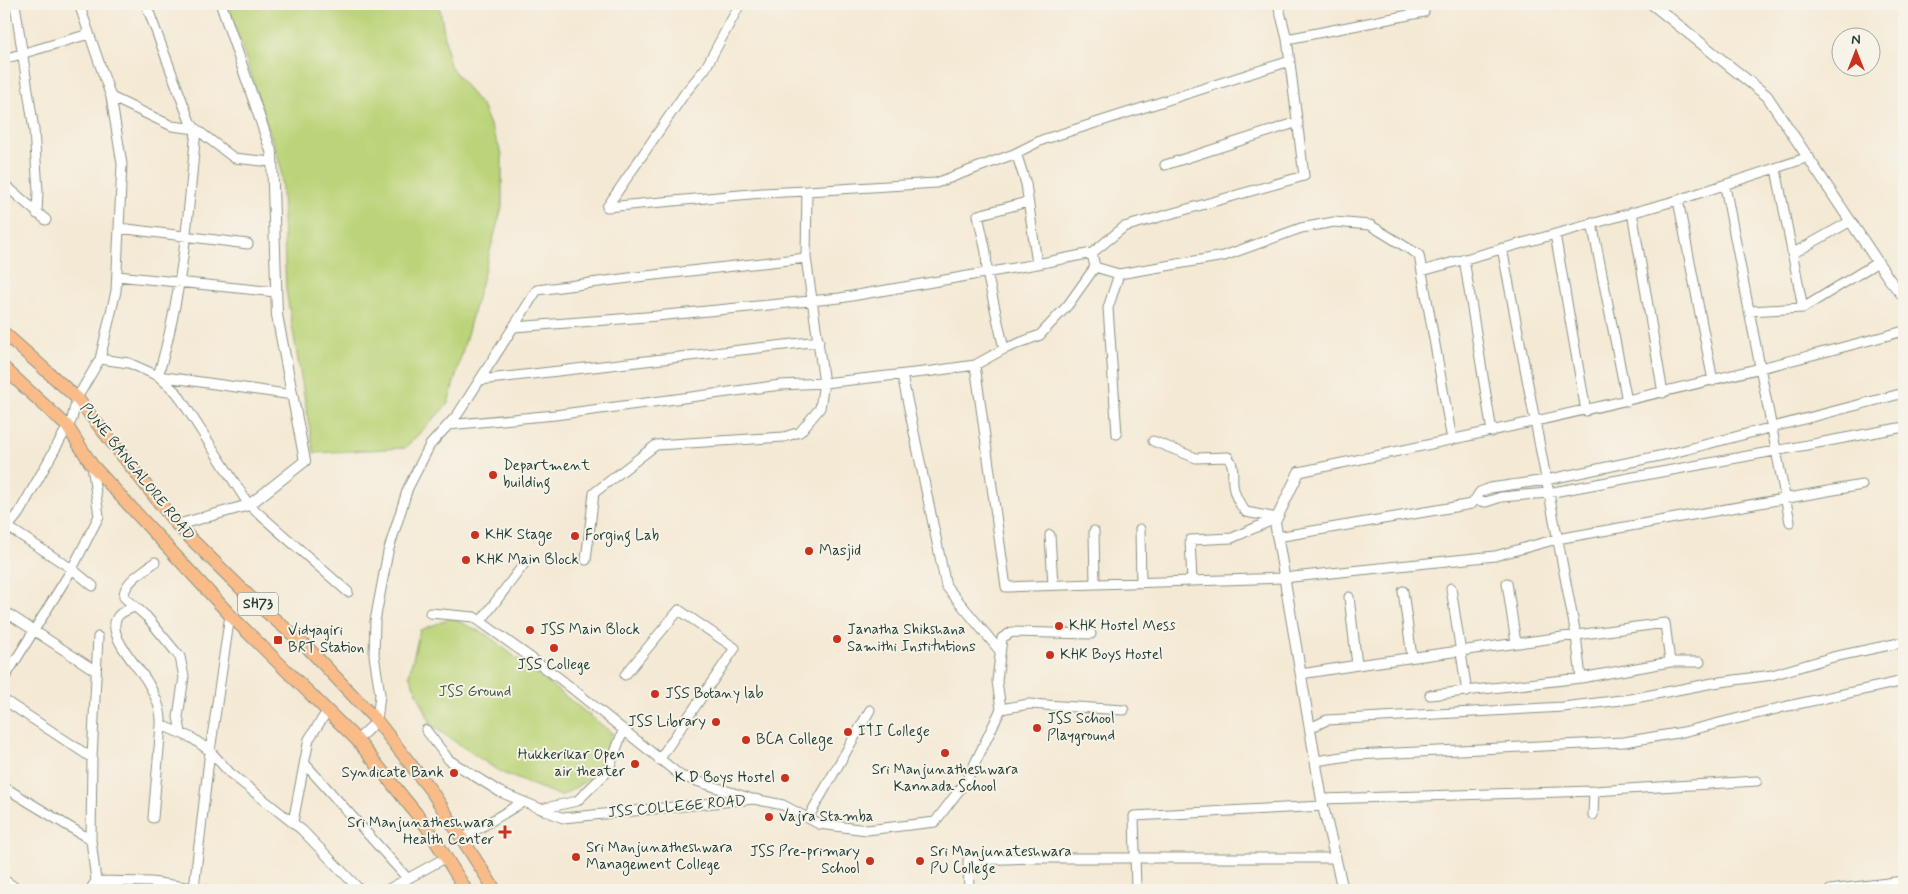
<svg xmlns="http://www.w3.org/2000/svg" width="1908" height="894" font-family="Mynerve,sans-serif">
  <rect width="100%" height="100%" fill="#f7f3e8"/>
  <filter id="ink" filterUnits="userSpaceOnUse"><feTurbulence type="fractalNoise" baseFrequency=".02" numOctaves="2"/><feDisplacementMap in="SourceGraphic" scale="10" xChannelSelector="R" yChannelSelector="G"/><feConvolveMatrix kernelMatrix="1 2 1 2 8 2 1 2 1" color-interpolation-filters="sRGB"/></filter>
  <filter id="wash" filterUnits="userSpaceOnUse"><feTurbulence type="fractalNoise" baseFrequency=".0096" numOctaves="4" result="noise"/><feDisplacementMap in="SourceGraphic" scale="20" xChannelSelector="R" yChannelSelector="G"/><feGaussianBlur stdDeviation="1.12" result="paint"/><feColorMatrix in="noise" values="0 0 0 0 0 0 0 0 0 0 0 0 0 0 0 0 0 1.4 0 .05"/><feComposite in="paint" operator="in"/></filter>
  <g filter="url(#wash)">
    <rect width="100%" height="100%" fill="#f4e9d4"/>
    <path fill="#bbd479" stroke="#6d8856" d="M228 4H439L450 66 483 108 502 154V207L448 404 405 448 314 453 286 290 281 167Z
      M452 618 487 635 612 733 601 772 561 796 500 772 432 726 409 675 420 630Z"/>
  </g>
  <g filter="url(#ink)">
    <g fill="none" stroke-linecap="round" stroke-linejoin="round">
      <g stroke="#8a9384" stroke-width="11">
        <path id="minor" d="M15 4 34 130 38 191 37 214
          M79 4 111 97 172 126 196 129C189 212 182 297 158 376L293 395
          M146 4 190 122 196 129 234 158 272 162
          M740 4 705 69 685 93 607 207 762 193 807 191 806 258
          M1287 39 1424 12 1422 4
          M4 59 89 34
          M1014 154 1042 140 1290 61
          M1165 165 1298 122
          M1776 169 1803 308
          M4 184 46 220
          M1725 186 1790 522
          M807 191 936 183 1014 154 1018 159 1026 184 1037 264
          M1678 200 1713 381
          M1632 212 1663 393
          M1592 223 1627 401
          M119 228 248 244
          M1555 234 1586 411
          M1502 248 1576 635 1581 678
          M1092 253 1095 267 1119 274 1224 256 1301 228 1334 222 1370 225 1419 255 1452 440
          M1792 254 1851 221
          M1464 259 1492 432
          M1422 271 1678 200 1809 157
          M117 276 276 292
          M1749 311 1803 308 1878 262
          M514 327 646 317 840 298 1037 264 1092 253 1124 227 1304 176 1287 39 1278 4
          M1004 349 1040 335 1068 305 1095 267
          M100 359 129 363 158 376 177 393 249 505 348 592
          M975 365 1006 587 1283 578 1495 556 1557 539 1862 485
          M902 375 946 586 1000 651
          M480 380 819 341
          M448 425 555 415 781 385 824 383 933 371 975 365 1004 349 987 273 986 252 978 215 1027 202
          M1117 434 1108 308 1119 274
          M1153 441 1196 458 1228 457C1235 466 1232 473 1233 484 1234 495 1239 504 1246 512L1277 518
          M92 465 99 516 72 569 8 527 19 513 72 419 77 398 100 359 116 291 122 164 111 97
          M1299 472C1502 430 1704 385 1904 331
          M1476 500 1486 502 1501 497 1548 493 1904 427
          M1140 529 1141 583
          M1094 531 1095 584
          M1050 535 1053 585
          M1277 537 1472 504 1480 492 1490 488 1546 480 1673 453 1904 393
          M155 562C144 571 123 582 124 597L147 617 180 657 184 677 178 717 181 732
          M1192 581 1190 540 1232 538 1277 518
          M1507 583 1516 643
          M1451 588 1467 692
          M1403 591 1412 657
          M1349 597 1357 665
          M134 607C130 609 124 611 120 614 101 631 139 667 147 681 155 695 162 709 161 725L192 738 210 751 230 773 302 830 360 890
          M4 611 96 671
          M430 613 474 617 559 678 681 776 749 798
          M481 621 527 560
          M1301 674 1364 664 1665 623 1670 662
          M625 675 679 610 735 648 659 760
          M4 679 72 569 93 586
          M1430 695 1581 678 1670 662H1700
          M4 700 92 758 91 840 96 881 151 882 207 890
          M1001 709 997 681 1002 638 1012 632 1091 634
          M1310 728 1327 720 1563 707 1630 699 1713 683 1772 675 1833 657 1904 642
          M426 730 449 760 500 792 563 818 754 799 783 805 819 824 867 830 935 822 967 780 1001 709 1029 704 1124 710
          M357 740 377 721 380 694 374 655 375 621 388 552 408 488 430 445 458 414 537 290 637 277 806 258 824 383 820 408 800 432 784 437 656 445 594 493 586 560
          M92 758 98 637
          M1316 761 1355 755 1624 742 1683 732 1788 706 1904 681
          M306 765 408 879
          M4 787 91 840
          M1322 799 1594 791 1757 781
          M541 809 577 801 608 771 623 731
          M1593 815 1594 791
          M153 818 161 725
          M808 818 870 710
          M293 822 309 739 328 710
          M463 838 523 802
          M4 880 19 890
          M194 888 210 751 230 615
          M90 890 96 881
          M387 890 445 858
          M969 890 968 860 1037 858H1336
          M1136 890 1134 816 1323 806
          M1830 890 1904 881"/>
      </g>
      <g stroke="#8a9384" stroke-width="12">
        <path id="tertiary" d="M1652 4 1767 96 1889 279 1904 297
          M1299 472 1275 522 1323 806 1343 890
          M177 525 249 505 305 461 277 315 272 154 221 4"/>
      </g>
      <g stroke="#8a9384" stroke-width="14">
        <path id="primary" d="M4 333 77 398 177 525 257 604 307 647 377 721 432 792 495 890
          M4 368 67 426 92 465 230 615 357 740 427 827 466 890"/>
      </g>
      <use href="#minor" stroke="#fff" stroke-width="9"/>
      <use href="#tertiary" stroke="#fff" stroke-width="10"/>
      <use href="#primary" stroke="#f9bc89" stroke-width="12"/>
    </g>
  </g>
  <g fill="#c8321e" stroke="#f7f3e8" stroke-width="2">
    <circle cx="493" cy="475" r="5"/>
    <circle cx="475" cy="535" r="5"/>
    <circle cx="575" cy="536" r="5"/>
    <circle cx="809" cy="551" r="5"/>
    <circle cx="466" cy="560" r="5"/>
    <circle cx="1059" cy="626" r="5"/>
    <circle cx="530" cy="630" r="5"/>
    <circle cx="837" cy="639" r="5"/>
    <rect x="273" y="635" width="10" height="10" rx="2.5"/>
    <circle cx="554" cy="648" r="5"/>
    <circle cx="1050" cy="655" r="5"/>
    <circle cx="655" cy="694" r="5"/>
    <circle cx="716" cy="722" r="5"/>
    <circle cx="1037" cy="728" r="5"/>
    <circle cx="848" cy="732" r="5"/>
    <circle cx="746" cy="740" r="5"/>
    <circle cx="945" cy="753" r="5"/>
    <circle cx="635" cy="764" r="5"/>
    <circle cx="454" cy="773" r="5"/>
    <circle cx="785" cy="778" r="5"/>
    <circle cx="769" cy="817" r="5"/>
    <path d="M502.5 824.5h5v5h5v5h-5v5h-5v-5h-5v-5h5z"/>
    <circle cx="576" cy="857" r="5"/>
    <circle cx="870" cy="861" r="5"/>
    <circle cx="920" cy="861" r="5"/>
  </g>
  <g text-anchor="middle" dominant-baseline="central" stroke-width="4" stroke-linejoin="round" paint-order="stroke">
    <rect fill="#f7f3e8" stroke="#60746a" stroke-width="1" x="238" y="592.5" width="40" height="23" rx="4"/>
    <g font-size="14" font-weight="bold" fill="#1f3d34">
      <text x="258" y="604">SH73</text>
    </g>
    <g font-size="15" fill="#1f3d34" stroke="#f7f3e8" text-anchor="start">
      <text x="503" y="466">Department<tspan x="503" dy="17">building</tspan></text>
      <text x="485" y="535">KHK Stage</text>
      <text x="585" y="536">Forging Lab</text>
      <text x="819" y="551">Masjid</text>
      <text x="476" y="560">KHK Main Block</text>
      <text x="1069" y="626">KHK Hostel Mess</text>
      <text x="540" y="630">JSS Main Block</text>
      <text x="847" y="630">Janatha Shikshana<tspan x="847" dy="17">Samithi Institutions</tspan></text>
      <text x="288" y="631">Vidyagiri<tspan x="288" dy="17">BRT Station</tspan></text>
      <text x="1060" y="655">KHK Boys Hostel</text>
      <text x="554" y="665" text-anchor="middle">JSS College</text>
      <text x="665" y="694">JSS Botany lab</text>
      <text x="1047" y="719">JSS School<tspan x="1047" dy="17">Playground</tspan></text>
      <text x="706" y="722" text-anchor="end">JSS Library</text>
      <text x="858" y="732">ITI College</text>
      <text x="756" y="740">BCA College</text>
      <text x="625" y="755" text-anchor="end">Hukkerikar Open<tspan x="625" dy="17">air theater</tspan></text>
      <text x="945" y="770" text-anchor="middle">Sri Manjunatheshwara<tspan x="945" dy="17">Kannada School</tspan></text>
      <text x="444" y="773" text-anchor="end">Syndicate Bank</text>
      <text x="775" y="778" text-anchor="end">K D Boys Hostel</text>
      <text x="779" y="817">Vajra Stamba</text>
      <text x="494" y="823" text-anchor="end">Sri Manjunatheshwara<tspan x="494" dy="17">Health Center</tspan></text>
      <text x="586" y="848">Sri Manjunatheshwara<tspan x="586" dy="17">Management College</tspan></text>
      <text x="860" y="852" text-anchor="end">JSS Pre-primary<tspan x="860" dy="17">School</tspan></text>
      <text x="930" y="852">Sri Manjunateshwara<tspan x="930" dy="17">PU College</tspan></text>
    </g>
    <g font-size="15" fill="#1f3d34" stroke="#f7f3e8">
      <text transform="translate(137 472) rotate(51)">PUNE BANGALORE ROAD</text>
      <text transform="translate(677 807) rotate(-5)">JSS COLLEGE ROAD</text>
    </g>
    <g font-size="15" fill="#3e5b42" stroke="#f7f3e8">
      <text x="475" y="692">JSS Ground</text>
    </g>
  </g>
  <rect width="1908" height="894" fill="none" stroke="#f7f3e8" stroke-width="20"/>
  <g transform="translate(1856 52)"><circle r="24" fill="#f7f3e8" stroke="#a1aaa0"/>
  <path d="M0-4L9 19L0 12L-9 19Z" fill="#c8321e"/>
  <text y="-8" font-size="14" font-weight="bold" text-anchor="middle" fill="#1f3d34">N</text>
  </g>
</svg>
